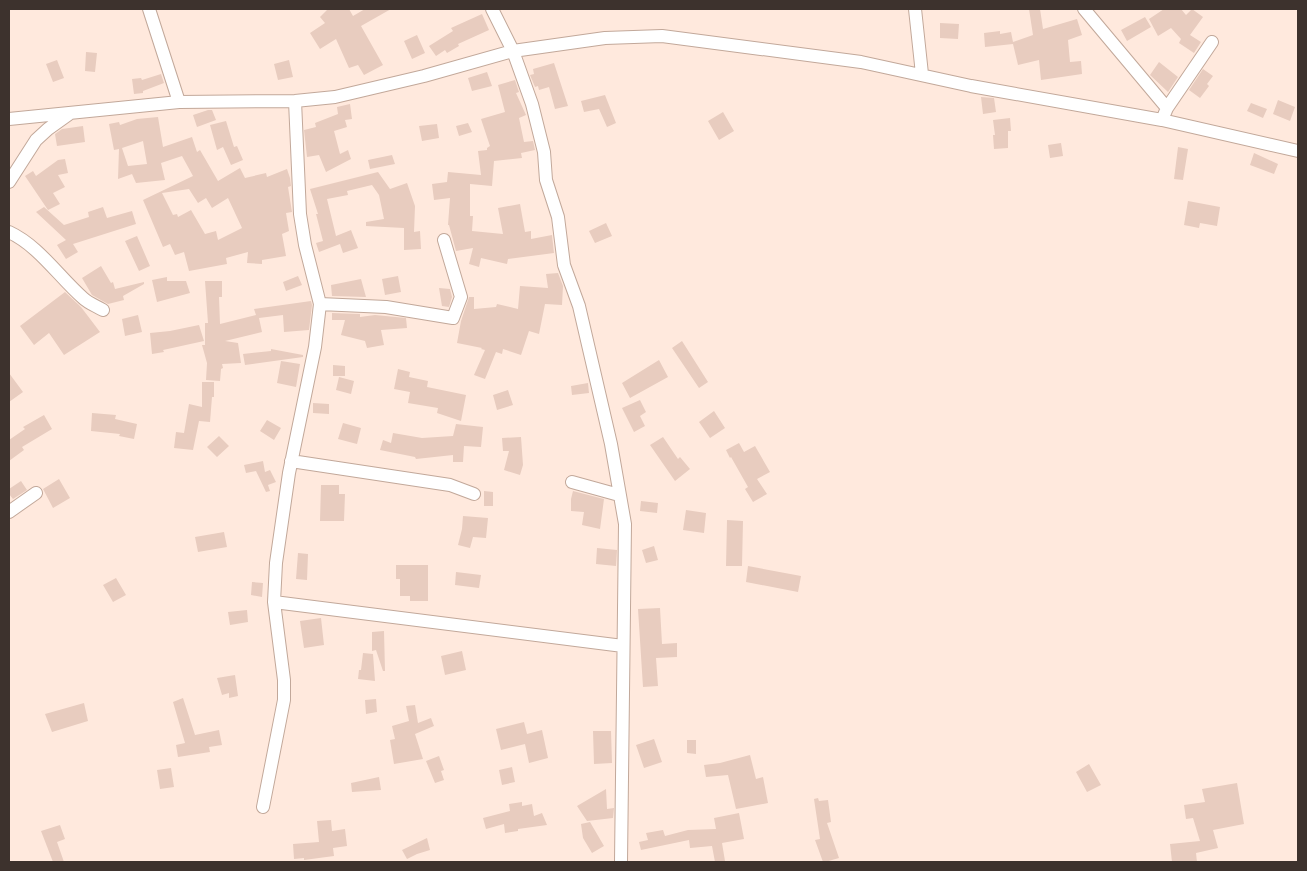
<svg xmlns="http://www.w3.org/2000/svg" width="1307" height="871" font-family="'Fira Sans Condensed',sans-serif">
  <rect width="100%" height="100%" fill="#ffe9dd"/>
  <path fill="#e8ccbf" fill-rule="evenodd" d="M328 9H349L353 16 365 9H391L361 26 383 65 364 75 358 65 349 68 336 39 320 49 310 33 325 23 320 17Z
    M1029 9H1040L1043 29 1077 19 1082 35 1068 40 1070 62 1081 61 1082 74 1041 80 1039 60 1018 65 1013 44 985 47 984 33 1000 31V34L1011 32 1013 42 1033 35Z
    M1164 9H1181L1186 15 1192 9 1203 17 1190 35 1201 42 1194 53 1179 43 1181 39 1171 28 1158 36 1149 19Z
    M482 14 489 30 458 44 459 46 447 53 445 50 436 56 429 46 453 31 451 28Z
    M1145 17 1151 27 1127 41 1121 30Z
    M940 23 959 24 958 39 940 38Z
    M417 35 425 53 412 59 404 41Z
    M86 52 97 53 95 72 85 71Z
    M57 60 64 78 53 82 46 64Z
    M289 60 293 77 278 80 274 64Z
    M1159 62 1178 77 1168 92 1150 75Z
    M554 63 568 106 555 109 549 87 539 90 538 86 535 87 530 75 534 74 533 69Z
    M1203 69 1213 76 1207 84 1209 86 1200 98 1189 90Z
    M487 72 492 86 472 91 468 78Z
    M161 74 164 83 143 91V93L134 94 132 79 141 78 142 80Z
    M515 80 519 92 516 93 526 115 519 118 524 142 533 141 535 150 521 153 522 158 494 161 492 186 470 184V216H473L472 231 503 234 498 208 520 204 525 232 531 231V239L552 235 554 253 508 259 507 264 481 258 479 267 469 264 473 248 456 251 449 225H448L450 198 434 200 432 184 447 182 448 172 481 175 478 151 487 150V148L490 146 481 119 505 112 498 85Z
    M605 95 616 123 607 127 599 109 584 112 581 101Z
    M981 97 994 98 996 112 983 114Z
    M1278 100 1295 107 1290 121 1273 114Z
    M1251 103 1267 109 1263 118 1247 111Z
    M350 104 352 119 345 120 347 127 334 131 340 154 348 150 351 159 326 172 319 155 307 157 304 130 316 127 315 123 338 114 337 107Z
    M208 110H212L216 120 197 127 193 115Z
    M723 112 734 131 719 140 708 121Z
    M158 117 163 147 192 137 197 152 200 150 218 181 240 168 245 178 266 173 267 177 287 169 290 178 291 186 288 187 292 212 286 213 289 231 282 234 286 256 262 260V264L247 263 248 252 226 258 227 264 189 271 184 252 175 255 170 244 163 247 143 200 193 176 182 156 161 163 165 180 136 183 132 174 118 179 119 149 114 150 109 124 119 122 120 125 137 119ZM143 141 147 164 128 166 122 148ZM189 189 198 203 206 198 212 208 228 198 242 228 218 240 216 231 205 234 191 210 178 217 177 214 173 215 162 193Z
    M1010 118 1011 131H1008V148L994 149 993 135H995L993 120Z
    M226 121 234 147 237 146 243 160 231 165 223 147 217 150 210 125Z
    M468 123 472 132 459 136 456 126Z
    M437 124 439 138 422 141 419 126Z
    M83 126 85 142 57 146 55 134 62 129Z
    M1061 143 1063 156 1050 158 1048 145Z
    M1178 147 1188 149 1183 180 1174 179Z
    M1254 153 1278 164 1274 174 1250 165Z
    M392 155 395 164 370 169 368 160Z
    M65 159 68 173 58 175 65 187 53 193 60 204 48 210 25 176 33 171 36 176 58 160Z
    M378 172 390 189 407 183 415 206 414 232 420 231 421 249 404 250V228L366 226V222L384 219 379 195 372 185 347 191 348 195 327 199 336 236 351 230 358 248 343 253 340 244 319 252 316 243 323 241 316 214H318L310 189Z
    M1188 201 1220 207 1217 226 1200 223 1199 228 1184 225Z
    M44 207 64 225 89 217 88 212 103 207 107 218 132 211 136 224 73 244 78 252 66 259 57 245 66 240 36 212Z
    M606 223 612 236 595 243 589 231Z
    M137 236 150 266 139 271 125 241Z
    M101 266 111 283 113 282 115 289 144 282V284L123 296 124 300 108 304 92 295 82 278Z
    M558 273 563 286 562 305 545 304 539 334 529 331 521 355 503 349 502 354 496 352 485 379 474 375 485 350 481 349 482 348 457 343 461 321 469 297H474V309L496 307 497 304 518 309 520 286 548 288 546 274Z
    M298 276 302 285 286 291 283 282Z
    M398 276 401 292 385 295 382 279Z
    M167 277V281H186L190 293 157 302 152 280Z
    M361 279 366 297 332 296 331 285Z
    M205 281H222V297H219L220 324 256 315 254 309 311 301 312 305 309 330 284 332 283 315 259 318 262 332 225 341 238 343 241 363 222 364 223 368 221 369 220 381 206 380 207 363 202 345H205V323H208Z
    M439 288 450 289 452 297 449 307 442 306Z
    M65 292 81 307 100 332 64 355 49 333 34 345 20 326Z
    M332 313 360 314V317L375 315 406 318 407 328 381 330 384 345 367 348 365 341 341 335 345 320H332Z
    M138 315 142 332 125 336 122 319Z
    M199 325 204 341 163 350 164 352 152 354 150 333 170 331Z
    M682 341 708 382 699 388 672 348Z
    M271 349 303 355V357L245 365 243 354 271 351Z
    M659 360 668 377 630 398 622 383Z
    M281 361 300 364 296 387 277 383Z
    M333 365 345 366V376H333Z
    M398 369 410 372 409 377 428 381 427 387 466 395 461 421 437 413 438 408 408 403 410 392 394 389Z
    M9 373 23 392 9 402Z
    M339 377 354 381 351 394 336 390Z
    M202 382H214V397H212L210 422 199 421 193 450 174 448 176 432 184 433 189 404 202 407Z
    M588 383 589 393 572 395 571 386Z
    M508 390 513 405 497 410 493 395Z
    M640 400 646 412 640 416 645 426 634 432 622 408Z
    M313 403 329 404V414L313 413Z
    M714 411 725 428 710 438 699 422Z
    M92 413 116 415 115 419 137 424 134 439 119 436 120 434 91 431Z
    M44 415 52 429 22 447 24 450 9 461V440L25 429 23 427Z
    M267 420 281 428 274 440 260 431Z
    M343 423 361 428 357 444 338 439Z
    M456 424 483 427 481 447 464 446 463 462H453V455L416 459 415 457 380 450 383 440 391 443 393 433 422 438 453 436Z
    M219 436 229 446 217 457 207 447Z
    M521 437 523 465 520 475 504 470 509 451H503L502 438Z
    M663 437 678 459 680 457 690 469 675 481 650 445Z
    M739 443 744 452 755 446 770 472 757 479 767 494 753 502 745 489 748 487 731 457 730 458 726 450Z
    M263 461 265 472 270 470 276 482 268 485 270 491 266 492 256 471 246 473 244 465Z
    M59 479 70 498 53 508 43 489Z
    M21 481 27 490 13 499 9 494V489Z
    M321 485H339V494H345L344 521H320Z
    M484 491 493 492V506H484Z
    M573 491 604 499 600 529 582 525 584 512 571 511V499Z
    M641 501 658 503 657 513 640 511Z
    M686 510 706 513 704 533 683 530Z
    M463 516 488 518 486 538 473 537 470 548 458 545 462 529Z
    M727 520 743 521 742 566H726Z
    M224 532 227 547 198 552 195 537Z
    M654 546 658 560 646 563 642 550Z
    M597 548 617 550 616 566 596 564Z
    M298 553 308 554 307 580 296 579Z
    M396 565H428V601H410V596H400V579H396Z
    M748 566 801 576 798 592 746 582Z
    M456 572 481 575 479 588 455 585Z
    M116 578 126 595 113 602 103 585Z
    M252 582 263 583 262 597 251 595Z
    M660 608 662 644 677 643V657L656 658 658 686 643 687 638 609Z
    M247 610 248 622 230 625 228 612Z
    M321 618 324 645 304 648 300 621Z
    M384 631 385 671H383L376 650 372 651V632Z
    M462 651 466 670 445 675 441 656Z
    M363 653 373 654 375 681 358 679 359 670H361Z
    M235 675 238 696 229 698V693L222 695 217 678Z
    M183 698 195 735 219 730 222 745 209 747 210 752 178 757 176 745 185 743 173 702Z
    M376 699 377 712 366 714 365 700Z
    M84 703 88 721 52 732 45 714Z
    M415 705 418 723 431 718 434 726 415 734 423 759 394 764 390 740 395 739 392 726 409 721 406 706Z
    M524 722 527 734 542 730 548 758 529 763 525 744 501 750 496 729Z
    M593 731H611L612 763 594 764Z
    M654 739 662 762 644 768 636 745Z
    M687 740H696V754L687 753Z
    M750 755 756 779 763 777 768 803 736 809 728 775 706 777 704 765 720 763Z
    M439 756 444 770 441 771 444 780 435 783 426 761Z
    M1089 764 1101 785 1087 792 1076 772Z
    M512 767 515 782 502 785 499 770Z
    M171 768 174 787 160 789 157 770Z
    M379 777 381 790 352 792 351 783Z
    M1237 783 1244 824 1213 830 1218 848 1196 853 1197 862H1172L1170 844 1200 841 1193 818 1186 819 1184 805 1205 802 1202 789Z
    M606 789 607 809 614 808 613 818 587 821 577 806Z
    M818 798 819 801 828 800 831 822 827 823 839 858 825 862H823L815 840 820 839 814 799Z
    M522 802V806L532 804 534 816 542 813 547 825 518 829V831L505 833 504 824 486 829 483 818 510 811 509 804Z
    M739 813 744 839 722 843 725 861 715 862 712 846 690 848 689 840 641 850 639 842 648 840 646 833 663 830 665 836 688 830 716 829 714 818Z
    M331 820 332 831 345 829 347 846 333 848 334 856 304 860V858L294 859 293 844 319 842 317 821Z
    M590 822 604 846 592 853 583 838 581 824Z
    M60 825 65 839 57 842 64 862H53L41 831Z
    M427 838 430 850 417 854 407 859 402 850Z"/>
  <g fill="none" stroke-linecap="round" stroke-linejoin="round">
    <g stroke="#c2a89a" stroke-width="14">
      <path id="minor" d="M149 9 179 102
        M492 9 513 51 532 104 544 152 546 180 558 217 564 265 579 306 611 444 625 524 621 862
        M915 9 922 74
        M1084 9 1167 108 1162 120
        M1167 108 1212 42
        M9 119 179 102 295 101 335 97 424 76 513 51 605 38 662 36 861 62 971 86 1162 120 1298 151
        M9 182 36 140 48 129 69 114
        M9 232C39 246 58 276 83 298 88 303 96 306 103 310
        M320 304 386 307 453 318 461 297 444 240
        M291 461 450 485 474 494
        M572 482 619 495
        M9 512 36 493
        M274 602 623 646
        M263 807 284 700V680L274 602 276 563 289 473 315 347 320 304 305 245 300 214 295 101"/>
    </g>
    <use href="#minor" stroke="#fff" stroke-width="12"/>
  </g>
  <rect width="1307" height="871" fill="none" stroke="#3d322d" stroke-width="20"/>
</svg>
